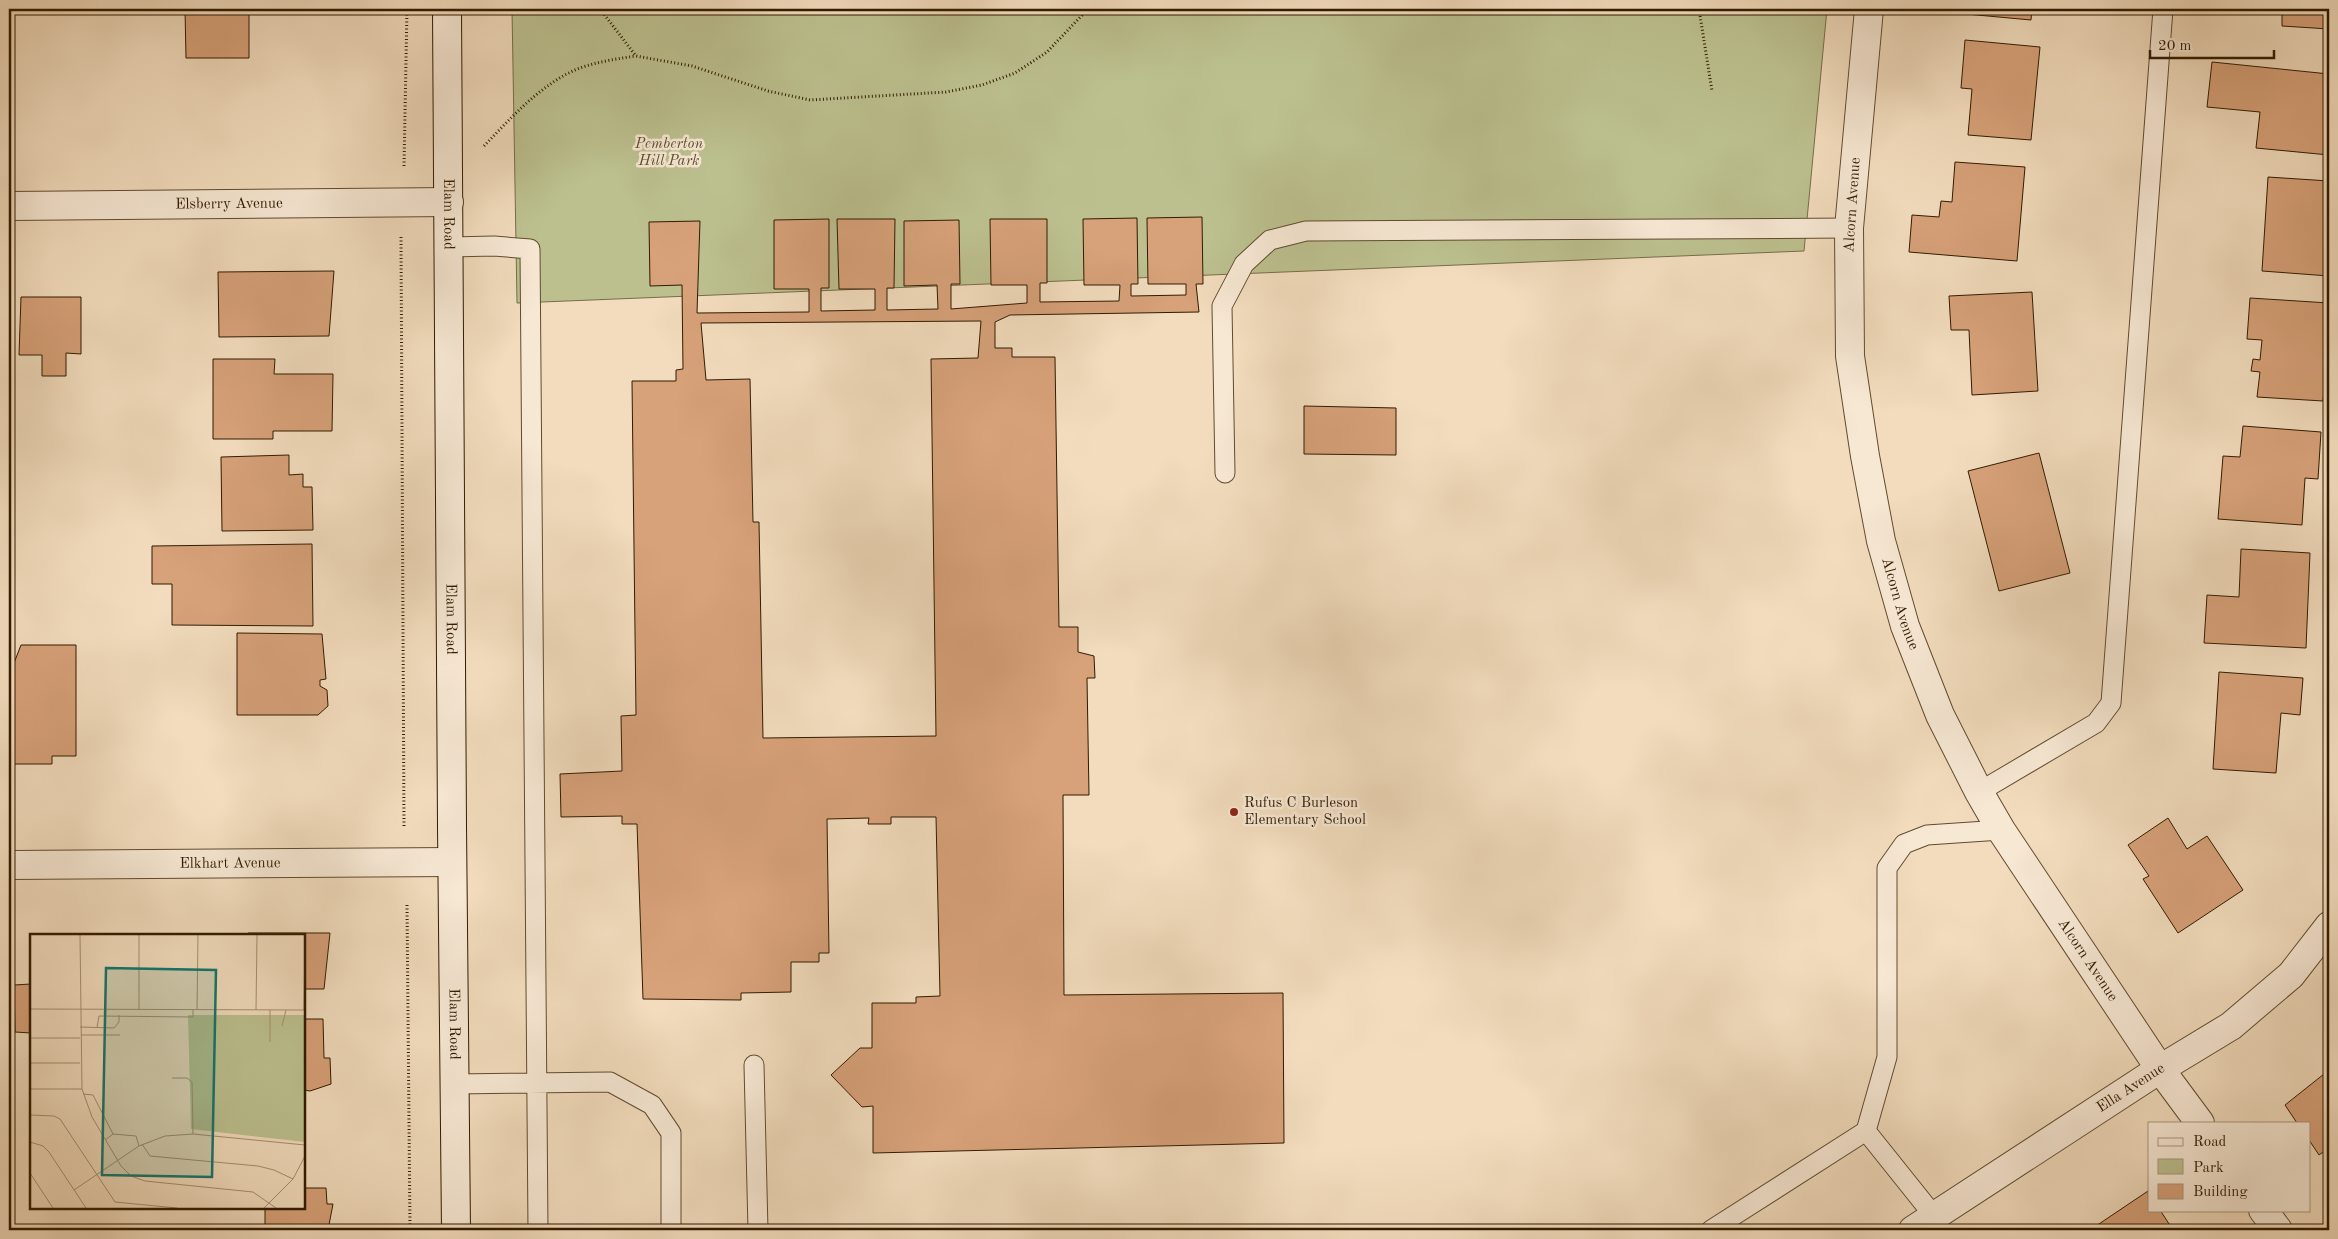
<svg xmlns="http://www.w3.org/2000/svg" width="2338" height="1239" font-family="'Old Standard TT',serif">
  <rect width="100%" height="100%" fill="#f2dcbd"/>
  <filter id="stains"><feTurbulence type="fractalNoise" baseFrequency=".004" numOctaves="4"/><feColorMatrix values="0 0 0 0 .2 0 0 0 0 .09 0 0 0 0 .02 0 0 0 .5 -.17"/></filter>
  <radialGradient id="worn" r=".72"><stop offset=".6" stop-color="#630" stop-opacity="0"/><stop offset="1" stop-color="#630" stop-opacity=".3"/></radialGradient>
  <path fill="#bcc08f" stroke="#766e48" d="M512 9H1827L1804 251 517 303Z"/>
  <path fill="#d7a179" stroke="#311b00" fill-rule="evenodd" d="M185 9H249V58H186Z
    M1967 9H2032L2031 20 1966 14Z
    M2282 9H2329V29L2282 26Z
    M1965 40 2040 47 2031 140 1968 135 1972 89 1961 88Z
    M2212 62 2329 74V155L2256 148 2260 112 2207 107Z
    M1955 162 2025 167 2017 261 1909 252 1912 215 1939 217 1941 201 1952 202Z
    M2268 177 2329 181V276L2262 271Z
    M1202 217 1203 284H1196L1199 312 1010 315 995 322V348H1012V357H1055L1059 627H1078V652L1094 656 1095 678H1087L1089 795H1063L1064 995 1283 993 1284 1143 873 1153V1106L862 1107 831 1075 860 1048H872V1003H916V997L940 996 936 817H891V824H868L869 818 827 819 829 953H819V962H791V992L741 993V1000L643 999 637 824H622V816L561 817 560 774 622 771 621 716 636 715 632 381H676V370L683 369 682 285 650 286 649 222 700 221 697 313 809 312V289H774V220L829 219V288H821V311L875 310V289H839L837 219H895L894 288H887V310L938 309 937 285 904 286V221L959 220 960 284H951V309L1027 303V285H991L990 219H1047V283H1040V302L1119 301 1120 285H1084L1083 219 1137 218 1138 284H1131V296L1186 295V284H1148L1147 218ZM981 321 978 358 931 359 936 736 763 738 759 522H753L750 379 706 380 701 323Z
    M334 271 329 336 219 337 218 272Z
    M2032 292 2038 391 1972 395 1969 330H1951L1949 296Z
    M21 297H81V354L66 353V376H42V355H19Z
    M2250 298 2329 303V336L2323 401 2257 397 2260 372 2251 371 2253 359 2260 360 2262 340 2247 339Z
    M213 359H275L274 374H333L332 431H273V439H213Z
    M1304 406 1396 408V455L1304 454Z
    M2243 426 2321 432 2318 479 2305 478 2302 525 2218 519 2223 456 2240 457Z
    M2039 453 2070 573 1999 591 1968 471Z
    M289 455V475L303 474V487H312L313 530 222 531 221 457Z
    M312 544 313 626 172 625V584H152V546Z
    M2241 549 2310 553 2306 648 2204 643 2207 595 2239 597Z
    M237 633 322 634 326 679 320 680V686L327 690 328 706 318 715H237Z
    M21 645H76V756H52V764H14V663Z
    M2219 672 2303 678 2300 715 2281 713 2276 773 2213 769Z
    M2168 818 2187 849 2207 836 2243 890 2178 933 2143 879 2149 876 2128 845Z
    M248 933H330L324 989H304V935H248Z
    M31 984V1033L15 1032 14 985Z
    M304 1019H323L324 1058H330L331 1084 310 1091 304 1090Z
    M2329 1070V1155L2326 1150 2319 1155 2309 1140V1123H2297L2285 1105Z
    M304 1188H326L327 1204H333L328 1230H265V1208H304Z
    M2148 1191 2149 1210H2160L2173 1230H2090Z"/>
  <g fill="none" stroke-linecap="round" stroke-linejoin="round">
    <g stroke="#614b2f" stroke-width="21">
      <path id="lane" d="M450 247 494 246 530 249 538 1230
        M1225 473 1222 306 1244 264 1270 240 1306 231 1849 228
        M1979 792 2096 723 2111 703 2163 9
        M754 1065 758 1230
        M455 1084 610 1082 652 1105 671 1133V1230
        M1866 1131 1887 1057V868L1904 844 1927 835 2001 830
        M1711 1230 1866 1131 1934 1216"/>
    </g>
    <g stroke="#614b2f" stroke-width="30">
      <g id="street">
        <path id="s1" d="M1869 9 1849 228 1850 356 1865 456 1881 541 1905 626 1940 715 1979 792 2001 830 2160 1069 2200 1123"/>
        <path id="s2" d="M9 206 449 202"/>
        <path id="s3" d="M9 865 452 862"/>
        <path d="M2263 1210 2278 1230"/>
        <path id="s4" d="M1913 1230 2160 1069 2231 1026 2291 975 2329 926"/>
      </g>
    </g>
    <g stroke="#311b00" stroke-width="30">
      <g id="secondary">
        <path id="s5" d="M447 9 452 826 456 1230"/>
      </g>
    </g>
    <path stroke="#311b00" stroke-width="3" stroke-dasharray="1 2.5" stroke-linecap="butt" d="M600 9 636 56 692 66 768 91 810 100 946 92 982 85 1015 73 1047 52 1088 9
      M1699 9 1712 91
      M484 146C511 118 539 86 575 70 594 62 616 59 636 56
      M404 166 407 9
      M401 237 404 826
      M407 905 410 1230"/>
    <use href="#lane" stroke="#f7e8d4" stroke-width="19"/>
    <use href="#street" stroke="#f7e8d4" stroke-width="28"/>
    <use href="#secondary" stroke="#f7e8d4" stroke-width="28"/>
  </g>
  <circle fill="#8f2418" stroke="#f7e8d4" stroke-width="2" cx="1234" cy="812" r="5"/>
  <g text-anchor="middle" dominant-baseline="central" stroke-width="5" stroke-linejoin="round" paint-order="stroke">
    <g font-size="15" font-style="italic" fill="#5b4d2b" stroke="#f7e8d4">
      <text x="669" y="144">Pemberton<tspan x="669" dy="17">Hill Park</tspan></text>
    </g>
    <g font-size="15" fill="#311b00" stroke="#f7e8d4">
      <text stroke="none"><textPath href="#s2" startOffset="220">Elsberry Avenue</textPath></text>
      <text transform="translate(1853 205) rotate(-86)">Alcorn Avenue</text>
      <text stroke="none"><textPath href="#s5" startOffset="205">Elam Road</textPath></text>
      <text stroke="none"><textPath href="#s1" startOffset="601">Alcorn Avenue</textPath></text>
      <text stroke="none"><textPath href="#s5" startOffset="610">Elam Road</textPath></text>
      <text stroke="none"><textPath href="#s3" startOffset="221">Elkhart Avenue</textPath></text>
      <text stroke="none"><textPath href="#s1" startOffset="1006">Alcorn Avenue</textPath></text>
      <text stroke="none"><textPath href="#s5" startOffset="1015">Elam Road</textPath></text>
      <text stroke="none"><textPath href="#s4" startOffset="260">Ella Avenue</textPath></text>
    </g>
    <g font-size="15" fill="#311b00" stroke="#f7e8d4" text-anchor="start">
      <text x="1244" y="803">Rufus C Burleson<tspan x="1244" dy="17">Elementary School</tspan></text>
    </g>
  </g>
  <g transform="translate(30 934)">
    <rect width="275" height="275" fill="#f2dcbd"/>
    <path d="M158 81H275V208L161 195Z" fill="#bcc08f"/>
    <path fill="none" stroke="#a58f71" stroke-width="1" d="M50 1 52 155 62 183 91 232 101 242 115 247 223 258 246 274M0 75 275 76M109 75V1M167 76 168 1M226 76 227 1M274 76 275 1M252 92 256 76M50 93 84 94 89 88V81M67 94 69 82 163 83V76M51 101H90M0 104H50M240 108V76M0 129H50M142 144H157L162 148 163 200M0 155H52M53 160 63 161 83 200 75 206M0 181 24 182 30 185 85 268 147 274M83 200 106 202 109 212M0 208 13 212 19 218 56 274M112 210 120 222 228 232 244 236 263 245M0 239 23 274M44 256 109 212 135 202 163 200 275 211M234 274 263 245 275 222"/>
    <path fill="#0f766e" fill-opacity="0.15" stroke="#0f766e" stroke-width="2.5" d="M76 34 186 36 182 243 72 241Z"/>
    <rect width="275" height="275" fill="none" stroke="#311b00" stroke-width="2.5"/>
  </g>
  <rect width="2338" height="1239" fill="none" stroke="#f2dcbd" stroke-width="30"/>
  <rect x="10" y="10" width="2318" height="1219" fill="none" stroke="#311b00" stroke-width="2.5"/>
  <rect x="15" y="15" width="2308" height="1209" fill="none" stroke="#311b00"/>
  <rect x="2148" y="1122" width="162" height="90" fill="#f7e8d4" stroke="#a8967f"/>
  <rect x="2158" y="1138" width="25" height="8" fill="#f7e8d4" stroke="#a8967f"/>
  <text x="2193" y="1146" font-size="15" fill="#311b00">Road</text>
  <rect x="2158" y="1159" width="25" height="15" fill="#bcc08f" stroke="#a8967f"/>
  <text x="2193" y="1172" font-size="15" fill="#311b00">Park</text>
  <rect x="2158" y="1184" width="25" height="15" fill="#d7a179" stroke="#a8967f"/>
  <text x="2193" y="1196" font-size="15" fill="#311b00">Building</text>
  <path d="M2150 50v8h124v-8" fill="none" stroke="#311b00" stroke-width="2.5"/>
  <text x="2158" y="50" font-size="15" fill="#311b00" stroke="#f7e8d4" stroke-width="4" paint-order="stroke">20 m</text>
  <rect width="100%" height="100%" filter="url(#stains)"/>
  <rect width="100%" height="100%" fill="url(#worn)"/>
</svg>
